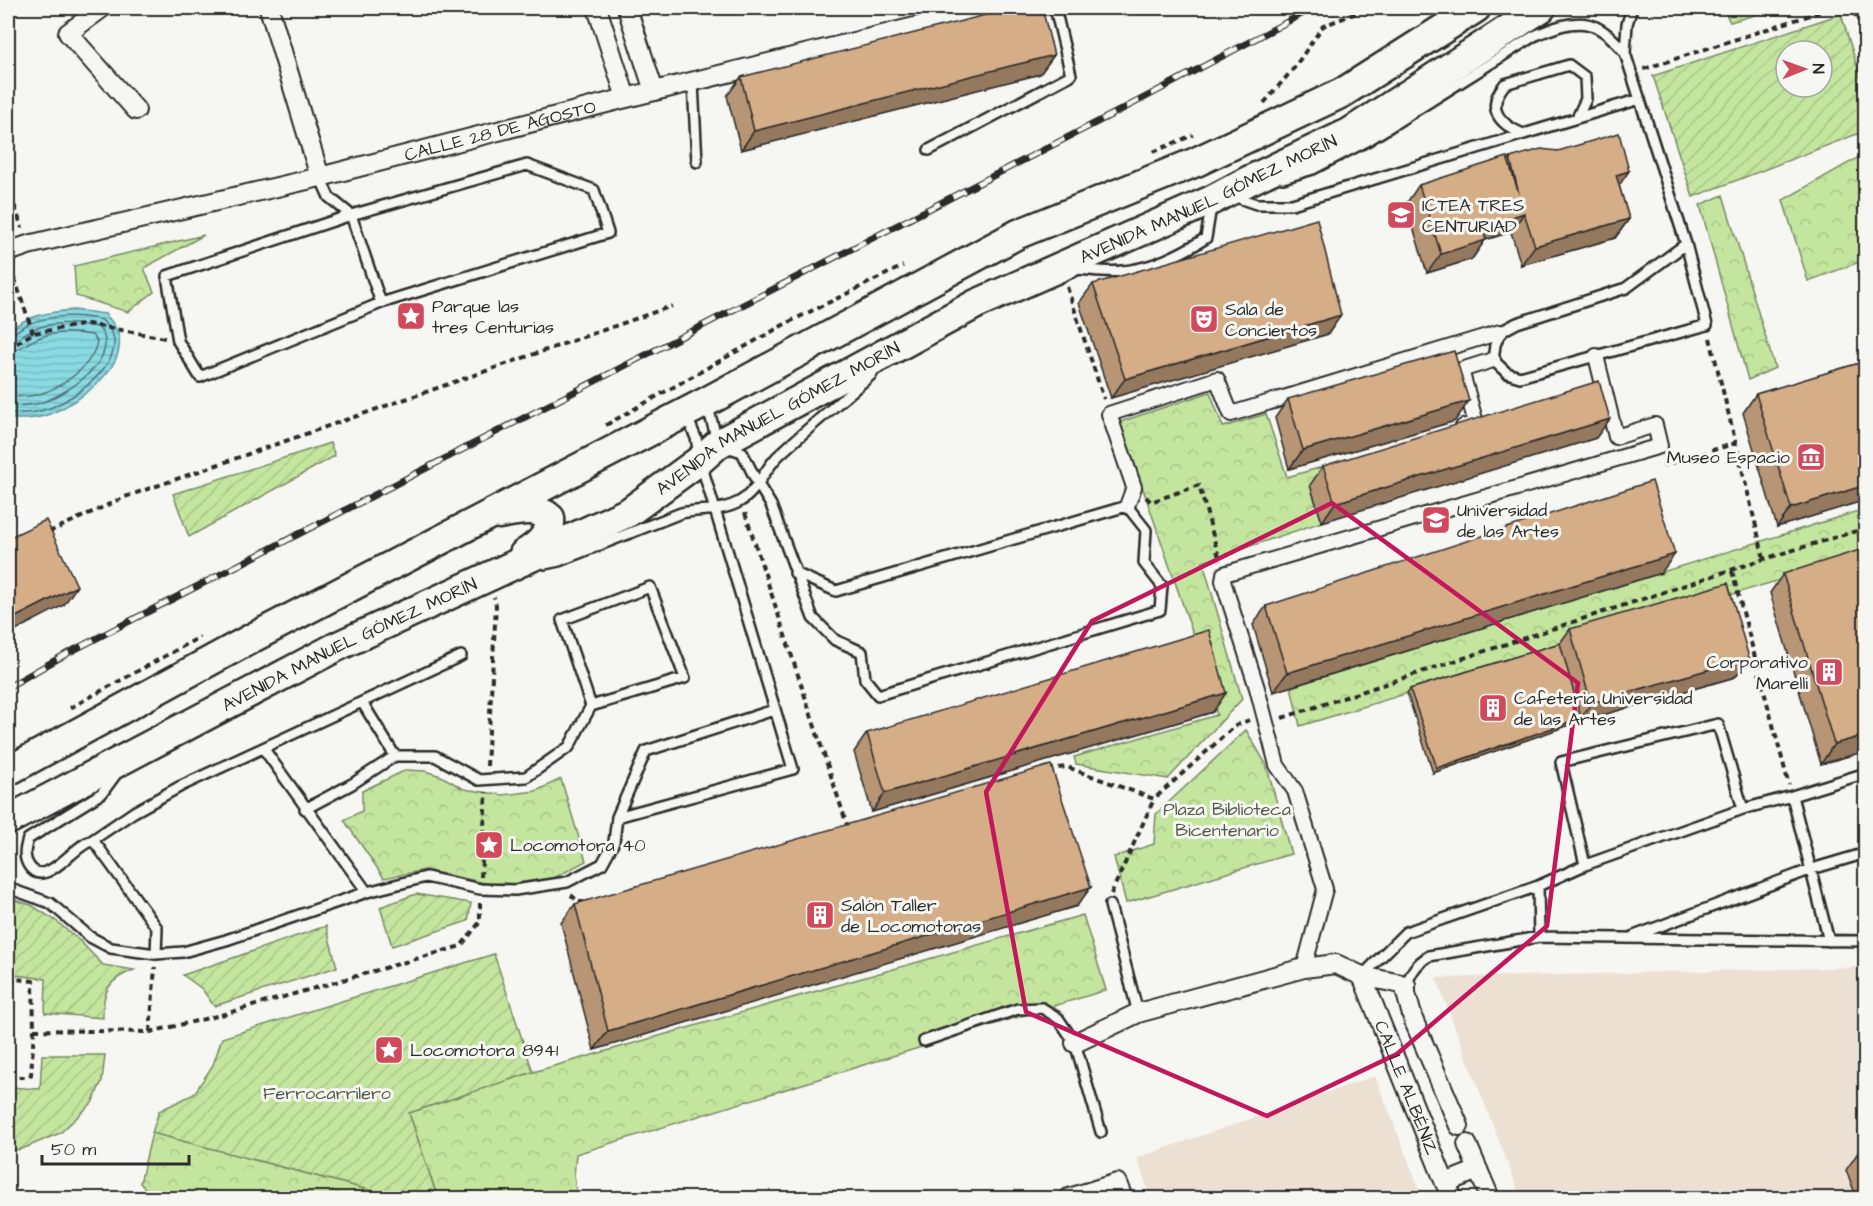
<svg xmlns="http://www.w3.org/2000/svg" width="1873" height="1206" font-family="'Architects Daughter',sans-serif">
  <defs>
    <pattern id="park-crowns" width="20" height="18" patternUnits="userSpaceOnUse" patternTransform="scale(1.5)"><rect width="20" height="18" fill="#c3e59e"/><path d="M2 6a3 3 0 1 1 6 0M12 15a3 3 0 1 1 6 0" fill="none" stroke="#a8c588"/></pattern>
    <pattern id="garden-furrows" width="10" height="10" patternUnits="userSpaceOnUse" patternTransform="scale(1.5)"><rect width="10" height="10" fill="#c3e59e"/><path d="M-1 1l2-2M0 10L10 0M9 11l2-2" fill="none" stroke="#a8c588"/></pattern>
    <pattern id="water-rules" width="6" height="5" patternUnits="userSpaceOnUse" patternTransform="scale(1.5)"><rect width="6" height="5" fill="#89dae3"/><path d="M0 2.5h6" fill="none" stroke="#76bbc3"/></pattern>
  </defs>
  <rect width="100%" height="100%" fill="#f6f6f2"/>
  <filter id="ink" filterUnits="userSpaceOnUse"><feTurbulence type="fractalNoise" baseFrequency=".0167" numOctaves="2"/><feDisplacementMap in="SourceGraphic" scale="12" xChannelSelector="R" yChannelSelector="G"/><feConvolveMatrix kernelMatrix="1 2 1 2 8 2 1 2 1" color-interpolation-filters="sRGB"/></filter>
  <g filter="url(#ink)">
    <path fill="#ece0d2" d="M1865 967V1198H1521L1436 978Z
      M1375 1076 1423 1198H1151L1137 1158Z"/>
    <path fill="url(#park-crowns)" stroke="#778864" stroke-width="1.5" d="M1859 157 1865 176V260L1808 281 1783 200Z
      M1723 195 1775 368 1748 380 1700 205Z
      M204 235 144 268 154 292 128 312 76 296 74 266Z
      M1210 392 1223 427 1266 414 1287 477 1375 452 1310 485 1322 522 1203 562 1242 699 1168 779 1076 764 1074 757 1217 715 1196 643 1120 422Z
      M1865 509V554L1300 726 1291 687Z
      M1246 730 1266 764 1291 854 1126 903 1114 857 1154 844 1156 814Z
      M406 770 425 771 441 776 464 789 503 795 536 791 561 779 586 861 556 877 500 886 425 870 384 878 344 820 362 811V791Z
      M1083 915 1106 990 576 1154 574 1176 577 1198H427L436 1193 409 1113 533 1072Z
      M152 1133 400 1198H154L140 1183Z"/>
    <path fill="url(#garden-furrows)" stroke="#778864" stroke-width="1.5" fill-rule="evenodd" d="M1723 8H1779L1730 22Z
      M1841 14 1865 92V131L1693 197 1653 76ZM1786 51H1822V87H1786Z
      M330 443 335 456 189 537 173 494Z
      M416 894 471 903 468 921 392 946 380 907Z
      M8 898 31 905 55 920 80 941 103 965 134 970C109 979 102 991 103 1018L45 1013 46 979 8 974Z
      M326 926 337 967 214 1006 202 989 183 975Z
      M494 954 533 1072 409 1113 436 1193 427 1198H400L152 1133 159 1111 194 1094 213 1065 222 1038Z
      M42 1055H105L102 1081 92 1103 60 1133 22 1149 8 1151V1087L40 1089Z"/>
    <path fill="url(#water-rules)" stroke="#639499" stroke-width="1.5" d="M74 310 105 314C112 321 117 328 119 337 125 372 72 407 44 416 33 420 19 419 8 419V331C28 315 49 312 74 310Z"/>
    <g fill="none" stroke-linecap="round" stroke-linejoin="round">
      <path stroke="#517175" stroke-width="1.5" d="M8 335C16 334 20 327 28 324 51 315 78 314 102 320 107 326 113 332 114 340 116 371 67 405 40 411 30 414 18 413 8 413
        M8 343C17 342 20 336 28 332 48 321 77 322 98 327 126 356 65 396 40 403 30 406 18 405 8 406
        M8 352C19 351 24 344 34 340 51 331 74 332 92 335L97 341C93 367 60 389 36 395 27 397 17 396 8 397"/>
      <g stroke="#2b2b2b" stroke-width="14">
        <path id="service" d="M1625 53 1627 24 1632 8
          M693 83 697 162
          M1523 134C1499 124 1485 108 1505 84L1569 65 1585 77 1586 99 1577 118
          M929 150 1071 75 1055 8
          M527 165 594 190 608 233 381 303 200 377 178 341 167 276 351 215Z
          M320 177 329 197 351 215 381 303
          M1283 178 1313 169 1367 141 1534 36C1575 18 1596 15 1625 53L1686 244 1707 325 1520 377 1507 373 1493 360 1495 345 1500 332 1517 323 1626 288 1686 244
          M1233 196 1256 204H1292L1640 99
          M1078 269C1092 270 1108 273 1122 271 1152 269 1181 254 1206 238L1211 207
          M707 404 717 440
          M727 447 742 452 758 484 771 505 813 618 835 640 862 652 865 679 878 695 1160 610 1162 586 1144 563 1146 530 1127 506 836 591 795 573
          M545 564 559 561 681 513C701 509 721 512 739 502 757 492 764 470 778 456 808 428 841 401 872 374
          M362 702 395 756
          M263 748 367 892
          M116 774 102 793 28 839C25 849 23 857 29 866 45 890 74 845 91 841L134 812 181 786 461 656
          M1792 796 1829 941
          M305 809 352 784 395 756H435L479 780 526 777 569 747 591 706 685 678 650 587 562 620 591 706
          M617 817 793 769 700 460 696 438 687 417
          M91 841 96 844 157 928 156 954
          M1585 865 1561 762 1718 724 1743 809
          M1538 886 1539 937
          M8 888 50 903 90 937 111 948 156 954 183 952 226 940 367 892 426 877 480 889 515 890 567 882 602 864 614 842 617 817 646 751 774 710
          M1110 905 1138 1013
          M1634 936 1812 869 1866 853
          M1362 976 1406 932 1538 886 1585 865 1743 809 1792 796 1866 773
          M1406 985C1412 971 1416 964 1429 956L1539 937 1866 941
          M924 1041 1018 1009 1042 1008 1058 1018 1075 1043 1101 1132"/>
      </g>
      <g stroke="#2b2b2b" stroke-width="18">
        <path id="pedestrian" d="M1463 427 1476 423 1461 370 1493 360
          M1127 506 1134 487 1109 414 1217 379 1231 414 1500 332
          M1304 968 1325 889 1295 791 1277 765 1257 688 1223 581 1224 574 1660 446 1655 425 1616 437 1596 356"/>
      </g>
      <g stroke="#2b2b2b" stroke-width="22">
        <g id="minor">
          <path d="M102 8 68 33 136 110"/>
          <path d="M269 8 320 177"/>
          <path d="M597 8 626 98"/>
          <path d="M627 8 654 91"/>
          <path id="s1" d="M8 252 28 245 320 177 626 98 992 8"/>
          <path id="s2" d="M1362 976 1445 1183 1453 1198"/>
          <path d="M1075 1043 1138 1013 1304 968 1336 964 1362 976 1406 985V993L1413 1019 1459 1126"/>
          <path d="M1467 1144 1490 1198"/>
          <path d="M1445 1183 1478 1170"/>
          <path d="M1069 1198 1117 1183 1123 1198"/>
        </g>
      </g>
      <g stroke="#2b2b2b" stroke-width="33">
        <g id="primary">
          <path d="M499 514C516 511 536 505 550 518 552 535 537 546 524 554"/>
          <path d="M8 771 256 636 706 402 1018 234 1196 162 1342 93 1476 8"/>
          <path id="s3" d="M8 820 338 646 629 512 700 460 718 444 976 304 1212 200 1248 181 1349 133 1541 8"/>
        </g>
      </g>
      <path stroke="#2b2b2b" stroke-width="4" stroke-dasharray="6 4.5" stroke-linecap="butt" d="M1644 69 1832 8 1849 10 1866 23
        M1264 103 1294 68 1323 26 1369 8
        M1153 152 1193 135
        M8 186 22 228
        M11 268 33 333
        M1067 287 1104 399
        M1710 338 1764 559
        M8 349 33 333 88 324 165 338
        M606 425 787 323 903 266
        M1664 462V465L1736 443
        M1146 497 1151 502 1199 485 1220 561
        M745 513 848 828
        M49 532 125 497 672 306
        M1732 571 1789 785
        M70 708 200 637
        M1282 718 1764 559 1866 528
        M487 766 496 605 494 597
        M1048 769 1067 767 1154 799 1235 726 1249 720
        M481 877 486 792
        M1111 894 1154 799
        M571 895 579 902H584
        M8 978 33 981 34 1030 31 1075 26 1077H8
        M34 1030 150 1032 221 1015 461 946 480 922V903
        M150 1032 155 967"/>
      <use href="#service" stroke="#f6f6f2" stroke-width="9"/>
      <use href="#pedestrian" stroke="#f6f6f2" stroke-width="14"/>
      <use href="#minor" stroke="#f6f6f2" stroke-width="18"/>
      <use href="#primary" stroke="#f6f6f2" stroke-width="28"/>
      <g stroke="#2b2b2b" stroke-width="7">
        <path id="rail" d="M8 687 68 653 1142 99 1313 8"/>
      </g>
      <use href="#rail" stroke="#f6f6f2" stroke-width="4.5" stroke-dasharray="14" stroke-linecap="butt"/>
    </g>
    <path fill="#b79574" stroke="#2b2b2b" stroke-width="1.5" d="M1054 55 1040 74 741 150 727 96 741 77Z
      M1558 151 1619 185 1629 219 1615 238 1521 265 1511 232 1485 240 1472 259 1427 273 1406 204 1419 185 1508 161 1510 158Z
      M1093 284 1341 315 1328 334 1111 398 1079 303Z
      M1866 361V500L1777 527 1743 413 1756 394Z
      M1288 399 1455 421 1289 469 1275 418Z
      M1596 438 1322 522 1310 485 1323 466Z
      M1661 573 1273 692 1253 625 1266 606Z
      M1783 574 1866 751 1821 764 1770 593Z
      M1570 629 1749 658 1735 677 1578 722 1433 773 1407 693 1410 689 1560 643Z
      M1213 712 872 812 854 752 867 733Z
      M575 904 1077 906 594 1050 561 923Z
      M1866 1148V1198H1857L1846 1170 1859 1151Z"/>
    <path fill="#95795e" stroke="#2b2b2b" stroke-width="1.5" d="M1054 55 1040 74 741 150 754 131Z
      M1629 171 1616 190V175Z
      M1524 213 1511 232 1485 240 1472 259 1427 273 1441 254 1482 227Z
      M1629 219 1615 238 1521 265 1535 246Z
      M1341 315 1328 334 1111 398 1125 379Z
      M1469 401 1455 421 1289 469 1303 450Z
      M1610 419 1596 438 1322 522 1335 503Z
      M1866 485V500L1777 527 1791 508Z
      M1675 554 1661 573 1273 692 1287 673Z
      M77 586 64 605 8 634V621Z
      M1749 658 1735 677 1578 722 1433 773 1437 768 1581 718 1591 703Z
      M1226 693 1213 712 872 812 885 793Z
      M1866 735V751L1821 764 1834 744Z
      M1091 887 1077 906 594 1050 608 1031Z"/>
    <path fill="#d5ad87" stroke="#2b2b2b" stroke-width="1.5" d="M1013 8H1042L1054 55 754 131 741 77Z
      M1619 133 1629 171 1616 175 1629 219 1535 246 1524 213 1482 227 1486 240 1441 254 1419 185 1507 157 1519 194 1510 158 1541 149 1558 151Z
      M1317 219 1341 315 1125 379 1093 284Z
      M1454 351 1469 401 1303 450 1288 399Z
      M1866 361V485L1791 508 1756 394Z
      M1599 381 1610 419 1335 503 1323 466Z
      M1652 481 1675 554 1287 673 1266 606Z
      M46 520 77 586 8 621V538Z
      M1866 548V735L1834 744 1783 574Z
      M1728 583 1749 658 1591 703 1570 629Z
      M1209 630 1226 693 885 793 867 733Z
      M1560 643 1581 718 1437 768 1410 689Z
      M1051 765 1091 887 608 1031 575 904Z
      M1866 1148V1167L1859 1151Z"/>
  </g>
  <path fill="none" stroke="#c2185b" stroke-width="4.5" stroke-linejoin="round" d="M1332 503 1578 683 1547 926 1397 1054 1267 1116 1026 1012 986 792 1092 621Z"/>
  <defs>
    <g id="school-square" transform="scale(1.5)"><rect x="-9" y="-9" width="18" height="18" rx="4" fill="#d1495b" stroke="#f6f6f2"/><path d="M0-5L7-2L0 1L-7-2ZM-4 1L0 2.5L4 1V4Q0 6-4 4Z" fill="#fff"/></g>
    <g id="sight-square" transform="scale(1.5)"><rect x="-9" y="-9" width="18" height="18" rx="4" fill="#d1495b" stroke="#f6f6f2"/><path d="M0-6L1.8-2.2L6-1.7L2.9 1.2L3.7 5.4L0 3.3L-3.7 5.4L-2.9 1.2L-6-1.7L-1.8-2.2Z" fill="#fff"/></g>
    <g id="theatre-square" transform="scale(1.5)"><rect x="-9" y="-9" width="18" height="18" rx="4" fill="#d1495b" stroke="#f6f6f2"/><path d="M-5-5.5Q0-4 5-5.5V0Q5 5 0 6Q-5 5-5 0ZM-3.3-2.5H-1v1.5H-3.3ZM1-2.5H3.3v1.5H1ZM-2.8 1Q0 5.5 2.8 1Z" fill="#fff"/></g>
    <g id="museum-square" transform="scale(1.5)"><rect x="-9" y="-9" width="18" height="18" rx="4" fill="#d1495b" stroke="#f6f6f2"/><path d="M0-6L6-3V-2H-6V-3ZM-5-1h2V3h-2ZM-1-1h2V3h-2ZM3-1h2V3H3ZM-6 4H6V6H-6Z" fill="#fff"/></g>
    <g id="university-square" transform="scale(1.5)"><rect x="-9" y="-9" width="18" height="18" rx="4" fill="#d1495b" stroke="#f6f6f2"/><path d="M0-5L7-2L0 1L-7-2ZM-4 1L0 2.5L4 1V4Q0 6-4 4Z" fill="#fff"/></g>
    <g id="building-square" transform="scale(1.5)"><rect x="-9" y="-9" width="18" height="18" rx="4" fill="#d1495b" stroke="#f6f6f2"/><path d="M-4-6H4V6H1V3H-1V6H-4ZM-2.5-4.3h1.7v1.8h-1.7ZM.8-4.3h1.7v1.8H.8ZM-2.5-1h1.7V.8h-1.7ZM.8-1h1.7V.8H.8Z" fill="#fff"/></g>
  </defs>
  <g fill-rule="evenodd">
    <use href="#school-square" x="1401" y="215"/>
    <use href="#sight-square" x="411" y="316"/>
    <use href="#theatre-square" x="1204" y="319"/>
    <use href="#museum-square" x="1811" y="457"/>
    <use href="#university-square" x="1436" y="520"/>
    <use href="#building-square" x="1829" y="672"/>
    <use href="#building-square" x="1493" y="708"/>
    <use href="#sight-square" x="489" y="845"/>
    <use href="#building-square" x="820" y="915"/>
    <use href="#sight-square" x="389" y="1050"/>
  </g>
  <g text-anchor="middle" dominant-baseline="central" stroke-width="6" stroke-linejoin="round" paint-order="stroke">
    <g font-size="18" fill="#2b2b2b" stroke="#f6f6f2">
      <text stroke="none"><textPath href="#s1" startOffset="507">CALLE 28 DE AGOSTO</textPath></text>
      <text stroke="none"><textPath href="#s3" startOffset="1354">AVENIDA MANUEL GÓMEZ MORÍN</textPath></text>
      <text stroke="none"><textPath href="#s3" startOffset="870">AVENIDA MANUEL GÓMEZ MORÍN</textPath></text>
      <text stroke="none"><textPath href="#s3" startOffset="384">AVENIDA MANUEL GÓMEZ MORÍN</textPath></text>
      <text stroke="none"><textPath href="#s2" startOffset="120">CALLE ALBÉNIZ</textPath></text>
    </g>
    <g font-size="18" fill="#2b2b2b" stroke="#f6f6f2" text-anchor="start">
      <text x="1422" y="205">ICTEA TRES<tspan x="1422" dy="21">CENTURIAD</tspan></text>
      <text x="432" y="306">Parque las<tspan x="432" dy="21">tres Centurias</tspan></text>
      <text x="1225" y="309">Sala de<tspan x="1225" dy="21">Conciertos</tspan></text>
      <text x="1790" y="457" text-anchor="end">Museo Espacio</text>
      <text x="1457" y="510">Universidad<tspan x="1457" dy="21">de las Artes</tspan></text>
      <text x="1808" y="662" text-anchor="end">Corporativo<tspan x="1808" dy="21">Marelli</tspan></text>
      <text x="1514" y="698">Cafeteria Universidad<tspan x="1514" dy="21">de las Artes</tspan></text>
      <text x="510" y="845">Locomotora 40</text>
      <text x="841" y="905">Salón Taller<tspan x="841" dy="21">de Locomotoras</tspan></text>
      <text x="410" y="1050">Locomotora 8941</text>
    </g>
    <g font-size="18" fill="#515a48" stroke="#f6f6f2">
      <text x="1227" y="809">Plaza Biblioteca<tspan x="1227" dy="21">Bicentenario</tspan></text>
      <text x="327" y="1093">Ferrocarrilero</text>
    </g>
  </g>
  <rect width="1873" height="1206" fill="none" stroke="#f6f6f2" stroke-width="30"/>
  <rect x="15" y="15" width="1843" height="1176" fill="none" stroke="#2b2b2b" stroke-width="2" filter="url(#ink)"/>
  <g transform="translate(1804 69) rotate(89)"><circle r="28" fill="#f6f6f2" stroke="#a5a5a2" stroke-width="1.5"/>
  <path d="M0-4.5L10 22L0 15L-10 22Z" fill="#d1495b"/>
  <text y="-9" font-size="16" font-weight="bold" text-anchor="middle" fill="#2b2b2b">N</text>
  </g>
  <path d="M42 1155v9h147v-9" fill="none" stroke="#2b2b2b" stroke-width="3"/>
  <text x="51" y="1155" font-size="18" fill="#2b2b2b" stroke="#f6f6f2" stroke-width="4.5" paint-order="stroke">50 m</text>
</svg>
